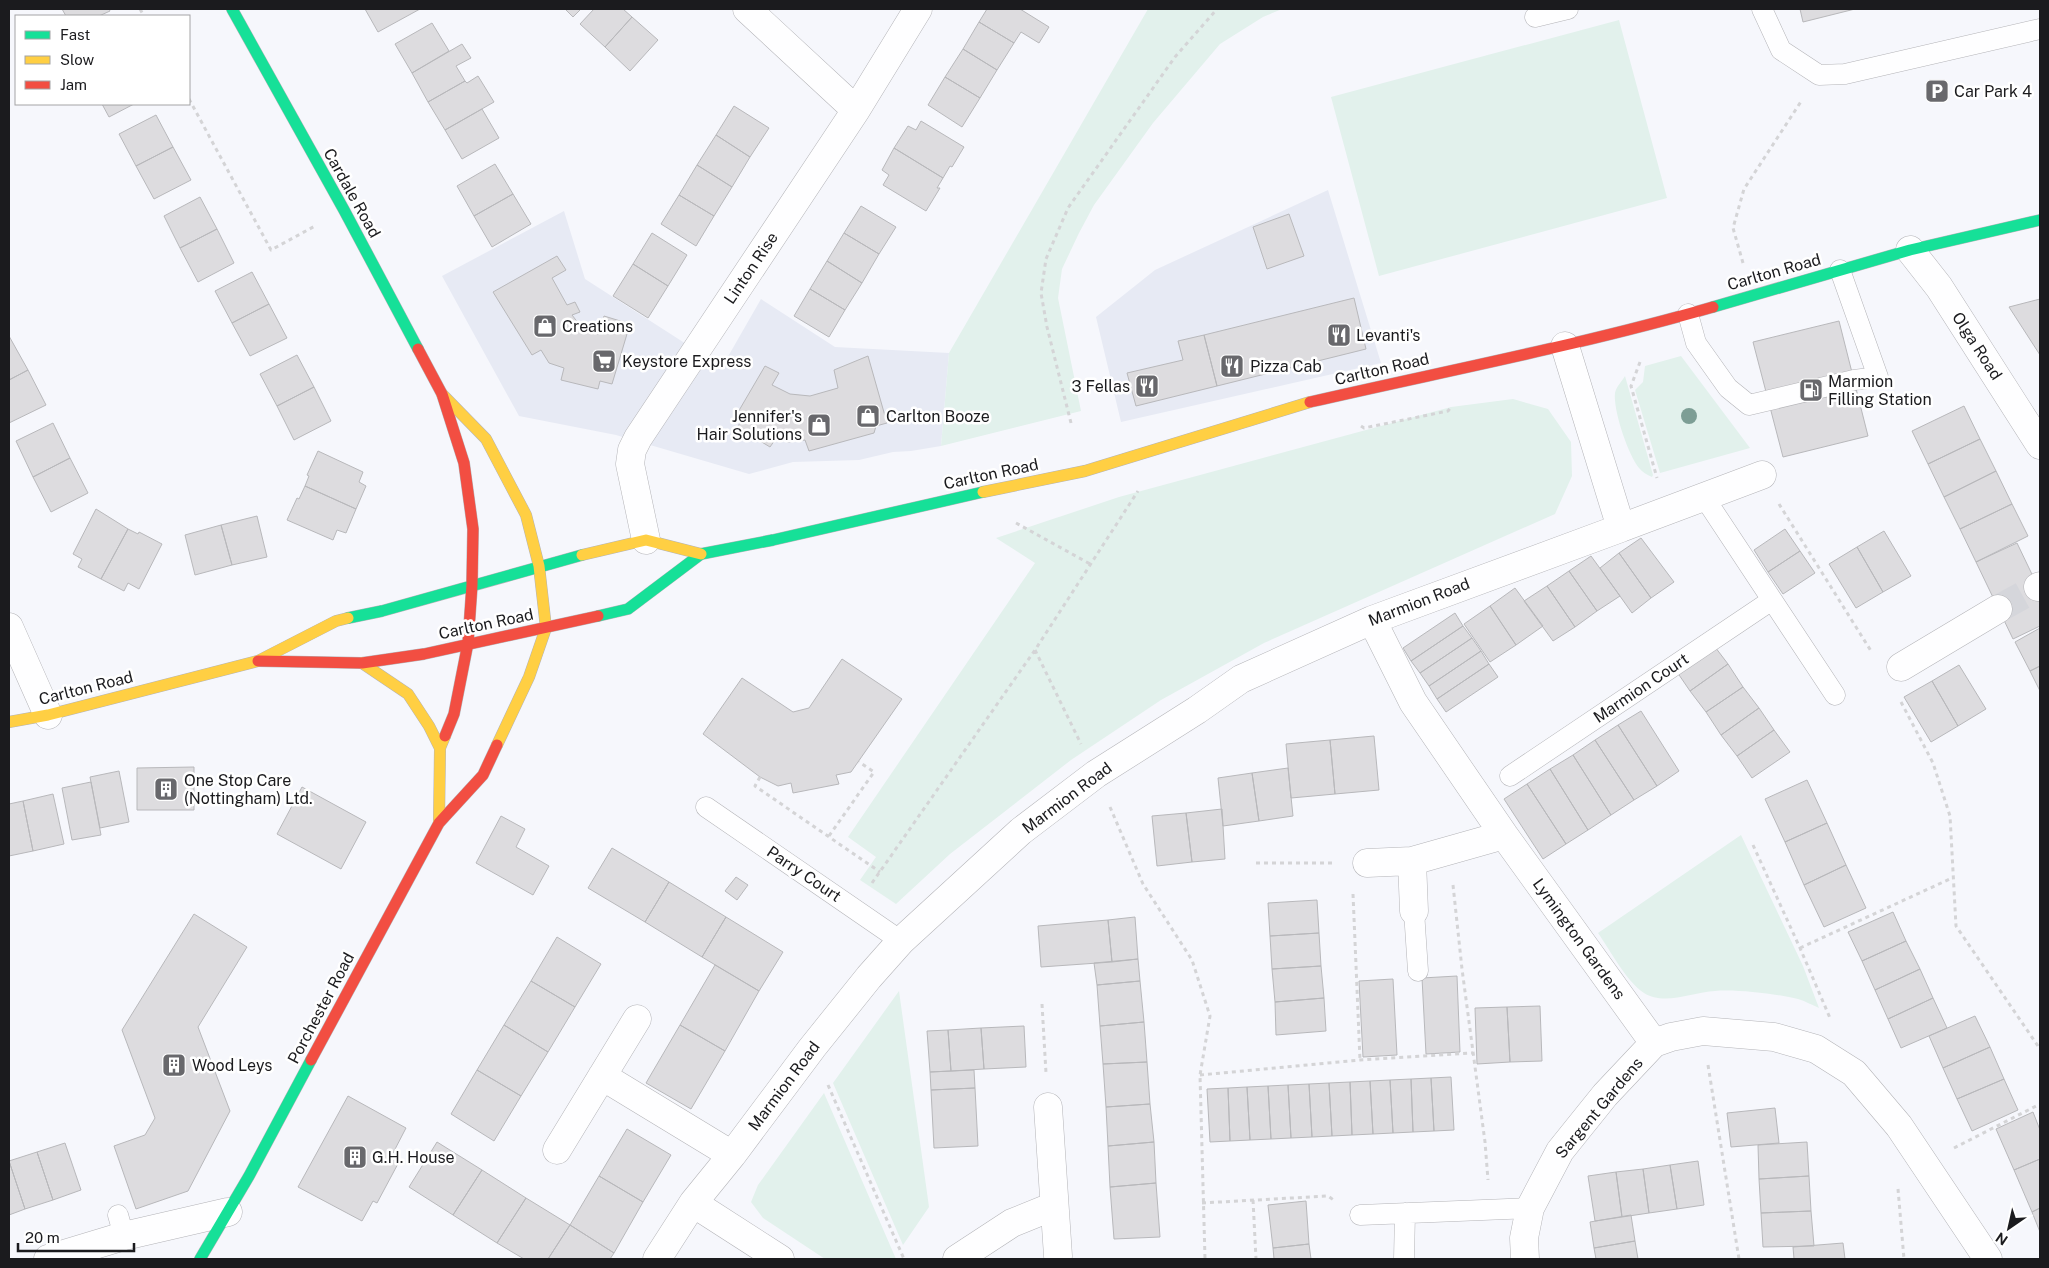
<svg xmlns="http://www.w3.org/2000/svg" width="2049" height="1268" font-family="'Public Sans',sans-serif">
  <rect width="100%" height="100%" fill="#f6f7fc"/>
  <path fill="#e7eaf4" d="M1328 190 1381 363 1121 422 1096 317 1155 270Z
    M564 211 585 279 722 367 761 299 835 347 949 353 941 446 911 451 893 452 859 460 793 462 749 474 616 435 519 416 442 276Z"/>
  <path fill="#e2f1ec" d="M1148 9H1282L1263 17 1220 44 1153 123 1094 205 1079 233 1062 269 1058 298 1081 411 941 446 949 353Z
    M1619 20 1667 198 1379 276 1331 97Z
    M1681 356 1750 448 1660 473 1635 390 1643 382 1645 366Z
    M1625 376 1653 475 1652 477C1647 475 1642 472 1639 468 1628 454 1613 410 1615 393 1616 387 1622 381 1625 376Z
    M1513 399 1548 409 1571 442 1572 476 1555 514 1264 643 1161 700 1071 760 950 854 896 904 860 880 876 857 848 837 1035 563 996 538 1119 497 1451 407Z
    M1741 835 1803 966 1819 1008C1812 1005 1805 1001 1798 999 1778 994 1736 989 1715 991 1693 992 1664 1006 1644 993 1626 981 1610 950 1598 933Z
    M899 991 929 1207 903 1245 833 1083Z
    M824 1093 896 1259H825L763 1218 751 1202 758 1185Z"/>
  <path fill="#dddcdf" stroke="#b8b8bb" d="M62 9H109L110 11 99 16H66Z
    M365 9H420L378 32Z
    M565 9H581L573 17Z
    M594 9H623L632 17 605 47 580 24Z
    M987 9H1020L1049 27 1039 43 1021 32 1014 43 979 22Z
    M1800 9H1855L1803 22Z
    M632 17 658 40 630 71 605 47Z
    M979 22 1014 43 997 70 963 49Z
    M432 23 449 51 412 73 395 44Z
    M462 44 471 58 456 66 465 81 428 102 412 73Z
    M963 49 997 70 980 98 945 77Z
    M478 76 494 102 445 130 428 102 465 81 467 83Z
    M945 77 980 98 962 127 928 105Z
    M102 104H134L109 117Z
    M734 106 769 128 750 157 716 135Z
    M482 109 499 138 462 159 445 130Z
    M156 115 173 147 136 166 119 134Z
    M921 121 964 147 952 167 950 166 943 178 894 148 908 126 916 130Z
    M716 135 750 157 732 187 697 165Z
    M173 147 191 180 154 199 136 166Z
    M894 148 943 178 937 188H940L926 211 883 185 889 175 882 170Z
    M495 164 513 194 474 216 457 186Z
    M697 165 732 187 714 216 679 195Z
    M513 194 531 224 492 247 474 216Z
    M679 195 714 216 696 246 661 224Z
    M200 197 217 229 180 248 164 216Z
    M861 206 896 227 879 254 844 233Z
    M1289 214 1304 256 1267 269 1253 227Z
    M217 229 234 263 198 282 180 248Z
    M652 233 687 255 668 286 633 264Z
    M844 233 879 254 862 283 827 261Z
    M557 256 566 270 552 278 567 305 575 302 580 312 572 315 582 328 598 334 604 316 630 324 612 384 600 381 598 389 561 380 564 368 549 363 541 350 532 355 493 292Z
    M827 261 862 283 845 310 810 289Z
    M633 264 668 286 648 318 613 296Z
    M252 272 269 304 232 323 215 291Z
    M810 289 845 310 829 337 794 316Z
    M1354 298 1366 349 1217 386 1204 335Z
    M2040 299V355L2009 307Z
    M269 304 287 338 250 356 232 323Z
    M1839 321 1868 436 1783 457 1753 342Z
    M1204 335 1217 386 1136 406 1127 373 1183 360 1178 341Z
    M9 336 28 370 9 380Z
    M297 355 314 387 277 406 260 374Z
    M868 356 887 423 876 426 874 433 809 451 805 440 788 442 777 437 770 447 737 427 741 422 734 419 765 366 779 373 772 385 790 394 810 396 838 388 834 370Z
    M28 370 46 405 9 423V380Z
    M314 387 331 421 294 440 277 406Z
    M1964 406 1980 439 1928 464 1912 431Z
    M53 423 70 458 33 477 16 441Z
    M1980 439 1996 471 1944 497 1928 464Z
    M318 451 363 472 359 482 366 486 356 509 305 486 309 476 307 475Z
    M70 458 88 493 51 512 33 477Z
    M1996 471 2012 504 1960 529 1944 497Z
    M305 486 356 509 346 533 337 530 333 540 287 520 297 498 299 499Z
    M2012 504 2028 536 1976 562 1960 529Z
    M96 509 128 529 101 579 78 567 82 559 73 554Z
    M257 516 267 557 232 565 221 525Z
    M221 525 232 565 195 575 185 535Z
    M128 529 138 534 139 532 162 544 139 589 128 583 124 591 101 579Z
    M1785 529 1800 551 1768 572 1754 550Z
    M1884 531 1911 576 1883 592 1857 547Z
    M1641 538 1674 582 1651 598 1619 553Z
    M2017 543 2040 591V626L2013 639 1976 562Z
    M1857 547 1883 592 1856 608 1829 564Z
    M1800 551 1815 573 1783 594 1768 572Z
    M1619 553 1651 598 1632 613 1600 568Z
    M1591 556 1620 596 1597 611 1569 571Z
    M1569 571 1597 611 1575 627 1547 586Z
    M1547 586 1575 627 1553 641 1524 601Z
    M1515 588 1543 626 1516 645 1490 606Z
    M1490 606 1516 645 1490 662 1464 624Z
    M1455 613 1463 626 1411 661 1403 648Z
    M1463 626 1472 638 1420 673 1411 661Z
    M2040 628V666L2030 671 2015 642Z
    M1472 638 1481 651 1429 686 1420 673Z
    M1712 643 1728 664 1690 691 1675 669Z
    M1481 651 1489 664 1437 699 1429 686Z
    M842 659 902 699 851 772 836 775 839 784 793 793 791 783 778 786 760 777 703 734 742 678 793 712 809 708Z
    M1489 664 1498 677 1446 712 1437 699Z
    M1728 664 1743 687 1706 712 1690 691Z
    M1959 665 1986 709 1958 726 1932 681Z
    M2040 666V691L2030 671Z
    M1932 681 1958 726 1931 742 1904 697Z
    M1743 687 1759 708 1721 735 1706 712Z
    M1759 708 1774 730 1737 756 1721 735Z
    M1641 711 1679 771 1657 786 1618 725Z
    M1618 725 1657 786 1634 800 1595 740Z
    M1774 730 1790 752 1752 778 1737 756Z
    M1374 736 1379 790 1335 794 1330 740Z
    M1330 740 1335 794 1291 798 1286 744Z
    M1595 740 1634 800 1611 815 1573 755Z
    M1573 755 1611 815 1588 830 1550 769Z
    M194 767V810H137V768Z
    M1288 768 1293 816 1259 821 1252 773Z
    M1550 769 1588 830 1566 844 1527 784Z
    M119 771 129 822 100 828 90 777Z
    M1252 773 1259 821 1223 826 1218 778Z
    M1807 780 1827 823 1785 842 1765 799Z
    M91 782 101 835 72 840 62 788Z
    M1527 784 1566 844 1543 859 1504 799Z
    M302 787 366 822 341 869 277 834Z
    M53 794 64 844 33 851 23 801Z
    M23 801 33 851 9 856V804Z
    M1222 809 1225 859 1192 862 1186 813Z
    M1186 813 1192 862 1157 866 1152 816Z
    M501 816 525 829 516 847 549 866 533 895 476 863Z
    M1827 823 1846 865 1804 885 1785 842Z
    M612 848 669 882 645 922 588 888Z
    M1846 865 1866 908 1824 927 1804 885Z
    M736 877 748 885 737 900 725 891Z
    M669 882 726 917 702 957 645 922Z
    M1317 900 1319 933 1270 936 1268 903Z
    M1893 912 1906 941 1862 961 1848 932Z
    M194 914 247 947 198 1027 230 1111 188 1191 136 1209 114 1146 145 1135 155 1118 122 1030Z
    M726 917 783 952 759 991 702 957Z
    M1135 917 1138 959 1112 962 1108 920Z
    M1108 920 1112 962 1041 967 1038 926Z
    M1319 933 1321 966 1272 969 1270 936Z
    M557 937 601 964 575 1007 531 981Z
    M1906 941 1920 969 1875 990 1862 961Z
    M1138 959 1140 981 1097 985 1094 963Z
    M715 965 759 991 725 1051 680 1025Z
    M1321 966 1324 998 1275 1002 1272 969Z
    M1920 969 1933 998 1888 1019 1875 990Z
    M1457 976 1460 1052 1426 1054 1422 978Z
    M1393 979 1397 1055 1363 1057 1359 981Z
    M531 981 575 1007 548 1052 504 1025Z
    M1140 981 1144 1022 1100 1026 1097 985Z
    M1324 998 1326 1031 1276 1035 1275 1002Z
    M1933 998 1947 1028 1901 1048 1888 1019Z
    M1540 1006 1542 1061 1510 1062 1507 1007Z
    M1507 1007 1510 1062 1477 1064 1475 1008Z
    M1975 1016 1990 1047 1943 1068 1929 1036Z
    M1144 1022 1147 1062 1103 1064 1100 1026Z
    M504 1025 548 1052 521 1096 477 1070Z
    M680 1025 725 1051 691 1109 646 1083Z
    M1024 1026 1026 1067 984 1069 981 1028Z
    M981 1028 984 1069 951 1071 948 1030Z
    M948 1030 951 1071 930 1072 927 1031Z
    M1990 1047 2004 1079 1957 1099 1943 1068Z
    M1147 1062 1150 1104 1106 1107 1103 1064Z
    M477 1070 521 1096 494 1141 451 1114Z
    M974 1070 975 1088 931 1090 930 1072Z
    M1451 1077 1454 1130 1434 1131 1431 1078Z
    M1431 1078 1434 1131 1413 1132 1411 1079Z
    M1411 1079 1413 1132 1393 1133 1390 1080Z
    M2004 1079 2018 1110 1972 1131 1957 1099Z
    M1390 1080 1393 1133 1373 1134 1370 1081Z
    M1370 1081 1373 1134 1352 1135 1350 1082Z
    M1350 1082 1352 1135 1332 1136 1329 1083Z
    M1329 1083 1332 1136 1312 1137 1309 1084Z
    M1309 1084 1312 1137 1291 1138 1288 1085Z
    M1288 1085 1291 1138 1271 1139 1268 1086Z
    M1268 1086 1271 1139 1250 1140 1247 1087Z
    M1247 1087 1250 1140 1230 1141 1228 1088Z
    M975 1088 978 1146 934 1148 931 1090Z
    M1228 1088 1230 1141 1210 1142 1207 1089Z
    M348 1096 406 1128 392 1155 400 1160 377 1203 373 1201 362 1221 298 1187Z
    M1150 1104 1154 1142 1108 1146 1106 1107Z
    M1775 1108 1779 1143 1731 1147 1727 1113Z
    M2033 1112 2040 1130V1159L2014 1170 1996 1129Z
    M627 1129 671 1155 643 1202 599 1176Z
    M437 1142 482 1170 453 1215 409 1187Z
    M1154 1142 1156 1183 1110 1187 1108 1146Z
    M1807 1142 1809 1176 1759 1179 1758 1145Z
    M65 1143 81 1190 53 1200 37 1152Z
    M37 1152 53 1200 25 1209 9 1161Z
    M2040 1159V1208L2032 1212 2014 1170Z
    M9 1161 25 1209 9 1215Z
    M1698 1161 1704 1205 1677 1209 1670 1165Z
    M1670 1165 1677 1209 1649 1213 1643 1169Z
    M1643 1169 1649 1213 1622 1217 1616 1172Z
    M482 1170 526 1198 497 1243 453 1215Z
    M1616 1172 1622 1217 1595 1221 1588 1176Z
    M599 1176 643 1202 614 1253 570 1225Z
    M1809 1176 1811 1211 1761 1213 1759 1179Z
    M1156 1183 1160 1237 1114 1239 1110 1187Z
    M526 1198 570 1225 548 1259H524L497 1243Z
    M1306 1201 1309 1244 1273 1248 1268 1205Z
    M2040 1208V1232L2032 1212Z
    M1811 1211 1814 1246 1763 1247 1761 1213Z
    M1631 1215 1635 1241 1594 1248 1590 1222Z
    M570 1225 614 1253 610 1259H548Z
    M1635 1241 1638 1259H1596L1594 1248Z
    M1843 1243 1845 1259H1794L1793 1247Z
    M1309 1244 1311 1259H1274L1273 1248Z"/>
  <g fill="none" stroke-linecap="round" stroke-linejoin="round">
    <path stroke="#d5d6db" stroke-width="28" stroke-dasharray="28 14" stroke-linecap="butt" d="M1998 609 2038 587"/>
    <g stroke="#b4b4b8" stroke-width="21">
      <path id="lane" d="M1762 9 1781 50 1819 75 1845 74 2040 29
        M1535 17 1568 9
        M1688 314 1696 343 1728 388 1749 405 1854 380 1878 377 1840 270
        M1704 497 1835 695
        M1510 776 1772 600
        M706 807 901 941
        M1414 911 1418 971
        M118 1215 124 1236
        M1360 1215 1530 1208
        M1404 1259 1405 1213"/>
    </g>
    <g stroke="#b4b4b8" stroke-width="29">
      <path id="street" d="M747 9 856 110
        M1910 250 1939 287 2040 445
        M1621 528 1762 475
        M646 540 630 464 632 450 638 438 856 110 918 9
        M2038 587 2040 586
        M1372 620 1413 702 1504 835 1654 1043
        M9 627 48 715
        M1901 667 1998 609
        M1412 861 1414 911
        M1367 863 1412 861 1504 835
        M602 1076 732 1155
        M1048 1107 1058 1256
        M557 1150 637 1019
        M693 1203 780 1259
        M48 1259 124 1236 228 1212
        M657 1259 693 1203 732 1155 812 1048 869 977 901 941 1021 831 1096 774 1197 710 1241 679 1372 620 1621 528 1565 346
        M957 1259 1012 1223 1054 1206
        M1525 1259 1524 1238 1530 1208 1560 1151 1605 1095 1654 1043 1671 1037 1703 1031 1774 1037 1816 1049 1854 1073 1899 1126 1988 1259"/>
    </g>
    <g stroke="#b4b4b8" stroke-width="12">
      <path id="fast" d="M232 9 344 210 418 349
        M1713 307 1910 250 2040 220
        M598 616 628 609 701 554 773 540 983 492
        M348 618 382 611 582 555
        M200 1259 249 1176 311 1060"/>
    </g>
    <g stroke="#b4b4b8" stroke-width="12">
      <path id="slow" d="M442 394 486 439 526 515 539 566 546 628 529 677 497 745
        M983 492 1085 471 1310 402
        M582 555 646 540 701 554
        M362 663 408 694 429 726 440 748
        M9 722 48 715 258 661 336 621 348 618
        M439 823 440 748 445 736"/>
    </g>
    <g stroke="#b4b4b8" stroke-width="12">
      <path id="jam" d="M418 349 442 394 464 463 473 529 472 585 468 643 454 714 445 736
        M1310 402C1445 371 1581 345 1713 307
        M258 661 362 663 424 654 598 616
        M311 1060 439 823 483 775 497 745"/>
    </g>
    <path stroke="#d4d4d6" stroke-width="3" stroke-dasharray="4 4" stroke-linecap="butt" d="M140 9 144 16
      M189 99 271 250 315 226
      M1743 263 1733 228 1744 189 1802 100
      M1640 362 1631 386 1657 478
      M1071 423 1047 327 1041 293 1046 259 1068 208 1175 57 1217 9
      M1361 426 1364 428 1448 411 1452 406
      M1779 504 1871 651
      M1016 523 1092 565
      M1035 650 1081 744
      M1901 702 1933 763 1950 816 1956 926 2040 1049
      M760 777 755 786 880 872
      M1110 807 1143 884 1192 960 1210 1016 1200 1075 1205 1259
      M829 836 874 772 859 762
      M1753 845 1800 948 1830 1018
      M1256 863H1333
      M872 883 1035 650 1138 491
      M1453 885 1462 969 1485 1142 1488 1180
      M1353 894 1360 1060
      M1800 948 1952 878
      M1042 1004 1046 1073
      M1708 1065 1739 1259
      M1200 1075 1360 1060 1473 1053
      M828 1085 904 1259
      M1954 1148 2040 1104
      M1898 1189 1904 1259
      M1253 1200 1256 1259
      M1202 1203 1328 1196 1335 1201"/>
    <use href="#lane" stroke="#fefeff" stroke-width="20"/>
    <use href="#street" stroke="#fefeff" stroke-width="28"/>
    <use href="#fast" stroke="#16e098" stroke-width="11"/>
    <use href="#slow" stroke="#ffcf43" stroke-width="11"/>
    <use href="#jam" stroke="#f24e42" stroke-width="11"/>
  </g>
  <circle fill="#7d9e95" cx="1689" cy="416" r="8"/>
  <defs>
    <g id="parking-square" transform="scale(1.25)"><rect x="-9" y="-9" width="18" height="18" rx="4" fill="#68686c" stroke="#fff"/><path d="M-3.5-5.5H1a3.5 3.5 0 0 1 0 7H-1V5.5H-3.5ZM-1-3.4V-.6H.8a1.4 1.4 0 0 0 0-2.8Z" fill="#fff"/></g>
    <g id="shop-square" transform="scale(1.25)"><rect x="-9" y="-9" width="18" height="18" rx="4" fill="#68686c" stroke="#fff"/><path d="M-5-2.5h2.3a2.7 3.5 0 0 1 5.4 0H5L5.5 6h-11ZM-1.5-2.5h3a1.5 2.3 0 0 0-3 0Z" fill="#fff"/></g>
    <g id="restaurant-square" transform="scale(1.25)"><rect x="-9" y="-9" width="18" height="18" rx="4" fill="#68686c" stroke="#fff"/><path d="M-5-6h1v4h1v-4h1v4h1v-4h1v5L-1.5 .5V6h-2V.5L-5-1ZM5-6V6H3V1.5H1.5Q1.5-4 5-6Z" fill="#fff"/></g>
    <g id="supermarket-square" transform="scale(1.25)"><rect x="-9" y="-9" width="18" height="18" rx="4" fill="#68686c" stroke="#fff"/><path d="M-6-5.5h2.5l.6 2H6L4.5 2H-2.5L-4.4-4H-6ZM-1.5 3.2a1.3 1.3 0 1 0 .1 0ZM3 3.2a1.3 1.3 0 1 0 .1 0Z" fill="#fff"/></g>
    <g id="fuel-square" transform="scale(1.25)"><rect x="-9" y="-9" width="18" height="18" rx="4" fill="#68686c" stroke="#fff"/><path d="M-5.5-6h7V0h2V4h1.3V-2.5L3-4.5l.8-.8L6-3V5H2.5V1h-1V6h-7ZM-4.2-4.7v3.2H.2V-4.7Z" fill="#fff"/></g>
    <g id="building-square" transform="scale(1.25)"><rect x="-9" y="-9" width="18" height="18" rx="4" fill="#68686c" stroke="#fff"/><path d="M-4-6H4V6H1V3H-1V6H-4ZM-2.5-4.3h1.7v1.8h-1.7ZM.8-4.3h1.7v1.8H.8ZM-2.5-1h1.7V.8h-1.7ZM.8-1h1.7V.8H.8Z" fill="#fff"/></g>
  </defs>
  <g fill-rule="evenodd">
    <use href="#parking-square" x="1937" y="91"/>
    <use href="#shop-square" x="545" y="326"/>
    <use href="#restaurant-square" x="1339" y="335"/>
    <use href="#supermarket-square" x="604" y="361"/>
    <use href="#restaurant-square" x="1232" y="366"/>
    <use href="#restaurant-square" x="1147" y="386"/>
    <use href="#fuel-square" x="1811" y="390"/>
    <use href="#shop-square" x="868" y="416"/>
    <use href="#shop-square" x="819" y="425"/>
    <use href="#building-square" x="166" y="789"/>
    <use href="#building-square" x="174" y="1065"/>
    <use href="#building-square" x="355" y="1157"/>
  </g>
  <g text-anchor="middle" dominant-baseline="central" stroke-width="5" stroke-linejoin="round" paint-order="stroke">
    <g font-size="16" fill="#1b1b1e" stroke="#fff" text-anchor="start">
      <text x="1954" y="91">Car Park 4</text>
      <text x="562" y="326">Creations</text>
      <text x="1356" y="335">Levanti's</text>
      <text x="622" y="361">Keystore Express</text>
      <text x="1250" y="366">Pizza Cab</text>
      <text x="1828" y="381">Marmion<tspan x="1828" dy="18">Filling Station</tspan></text>
      <text x="1130" y="386" text-anchor="end">3 Fellas</text>
      <text x="802" y="416" text-anchor="end">Jennifer's<tspan x="802" dy="18">Hair Solutions</tspan></text>
      <text x="886" y="416">Carlton Booze</text>
      <text x="184" y="780">One Stop Care<tspan x="184" dy="18">(Nottingham) Ltd.</tspan></text>
      <text x="192" y="1065">Wood Leys</text>
      <text x="372" y="1157">G.H. House</text>
    </g>
    <g font-size="16" fill="#1b1b1e" stroke="#fff">
      <text transform="translate(352 193) rotate(61)">Cardale Road</text>
      <text transform="translate(751 268) rotate(-56)">Linton Rise</text>
      <text transform="translate(1774 272) rotate(-16)">Carlton Road</text>
      <text transform="translate(1977 346) rotate(57)">Olga Road</text>
      <text transform="translate(1382 369) rotate(-13)">Carlton Road</text>
      <text transform="translate(991 474) rotate(-12)">Carlton Road</text>
      <text transform="translate(1419 602) rotate(-21)">Marmion Road</text>
      <text transform="translate(486 624) rotate(-12)">Carlton Road</text>
      <text transform="translate(86 688) rotate(-14)">Carlton Road</text>
      <text transform="translate(1641 688) rotate(-34)">Marmion Court</text>
      <text transform="translate(1067 798) rotate(-37)">Marmion Road</text>
      <text transform="translate(804 874) rotate(34)">Parry Court</text>
      <text transform="translate(1579 939) rotate(54)">Lymington Gardens</text>
      <text transform="translate(321 1008) rotate(-62)">Porchester Road</text>
      <text transform="translate(784 1086) rotate(-53)">Marmion Road</text>
      <text transform="translate(1599 1108) rotate(-50)">Sargent Gardens</text>
    </g>
  </g>
  <rect width="2049" height="1268" fill="none" stroke="#1b1b1e" stroke-width="20"/>
  <rect x="15" y="15" width="175" height="90" fill="#ffffff" stroke="#a4a4a5"/>
  <rect x="25" y="31" width="25" height="8" fill="#16e098" stroke="#a4a4a5"/>
  <text x="60" y="40" font-size="15" fill="#1b1b1e">Fast</text>
  <rect x="25" y="56" width="25" height="8" fill="#ffcf43" stroke="#a4a4a5"/>
  <text x="60" y="65" font-size="15" fill="#1b1b1e">Slow</text>
  <rect x="25" y="81" width="25" height="8" fill="#f24e42" stroke="#a4a4a5"/>
  <text x="60" y="90" font-size="15" fill="#1b1b1e">Jam</text>
  <g transform="translate(2009 1228) rotate(214)" stroke="#ffffff" stroke-width="4" paint-order="stroke">
  <path d="M0-4L9 19L0 12L-9 19Z" fill="#1b1b1e"/>
  <text y="-8" font-size="14" font-weight="bold" text-anchor="middle" fill="#1b1b1e">N</text>
  </g>
  <path d="M18 1243v8h116v-8" fill="none" stroke="#1b1b1e" stroke-width="2.5"/>
  <text x="25" y="1243" font-size="15" fill="#1b1b1e" stroke="#ffffff" stroke-width="4" paint-order="stroke">20 m</text>
</svg>
